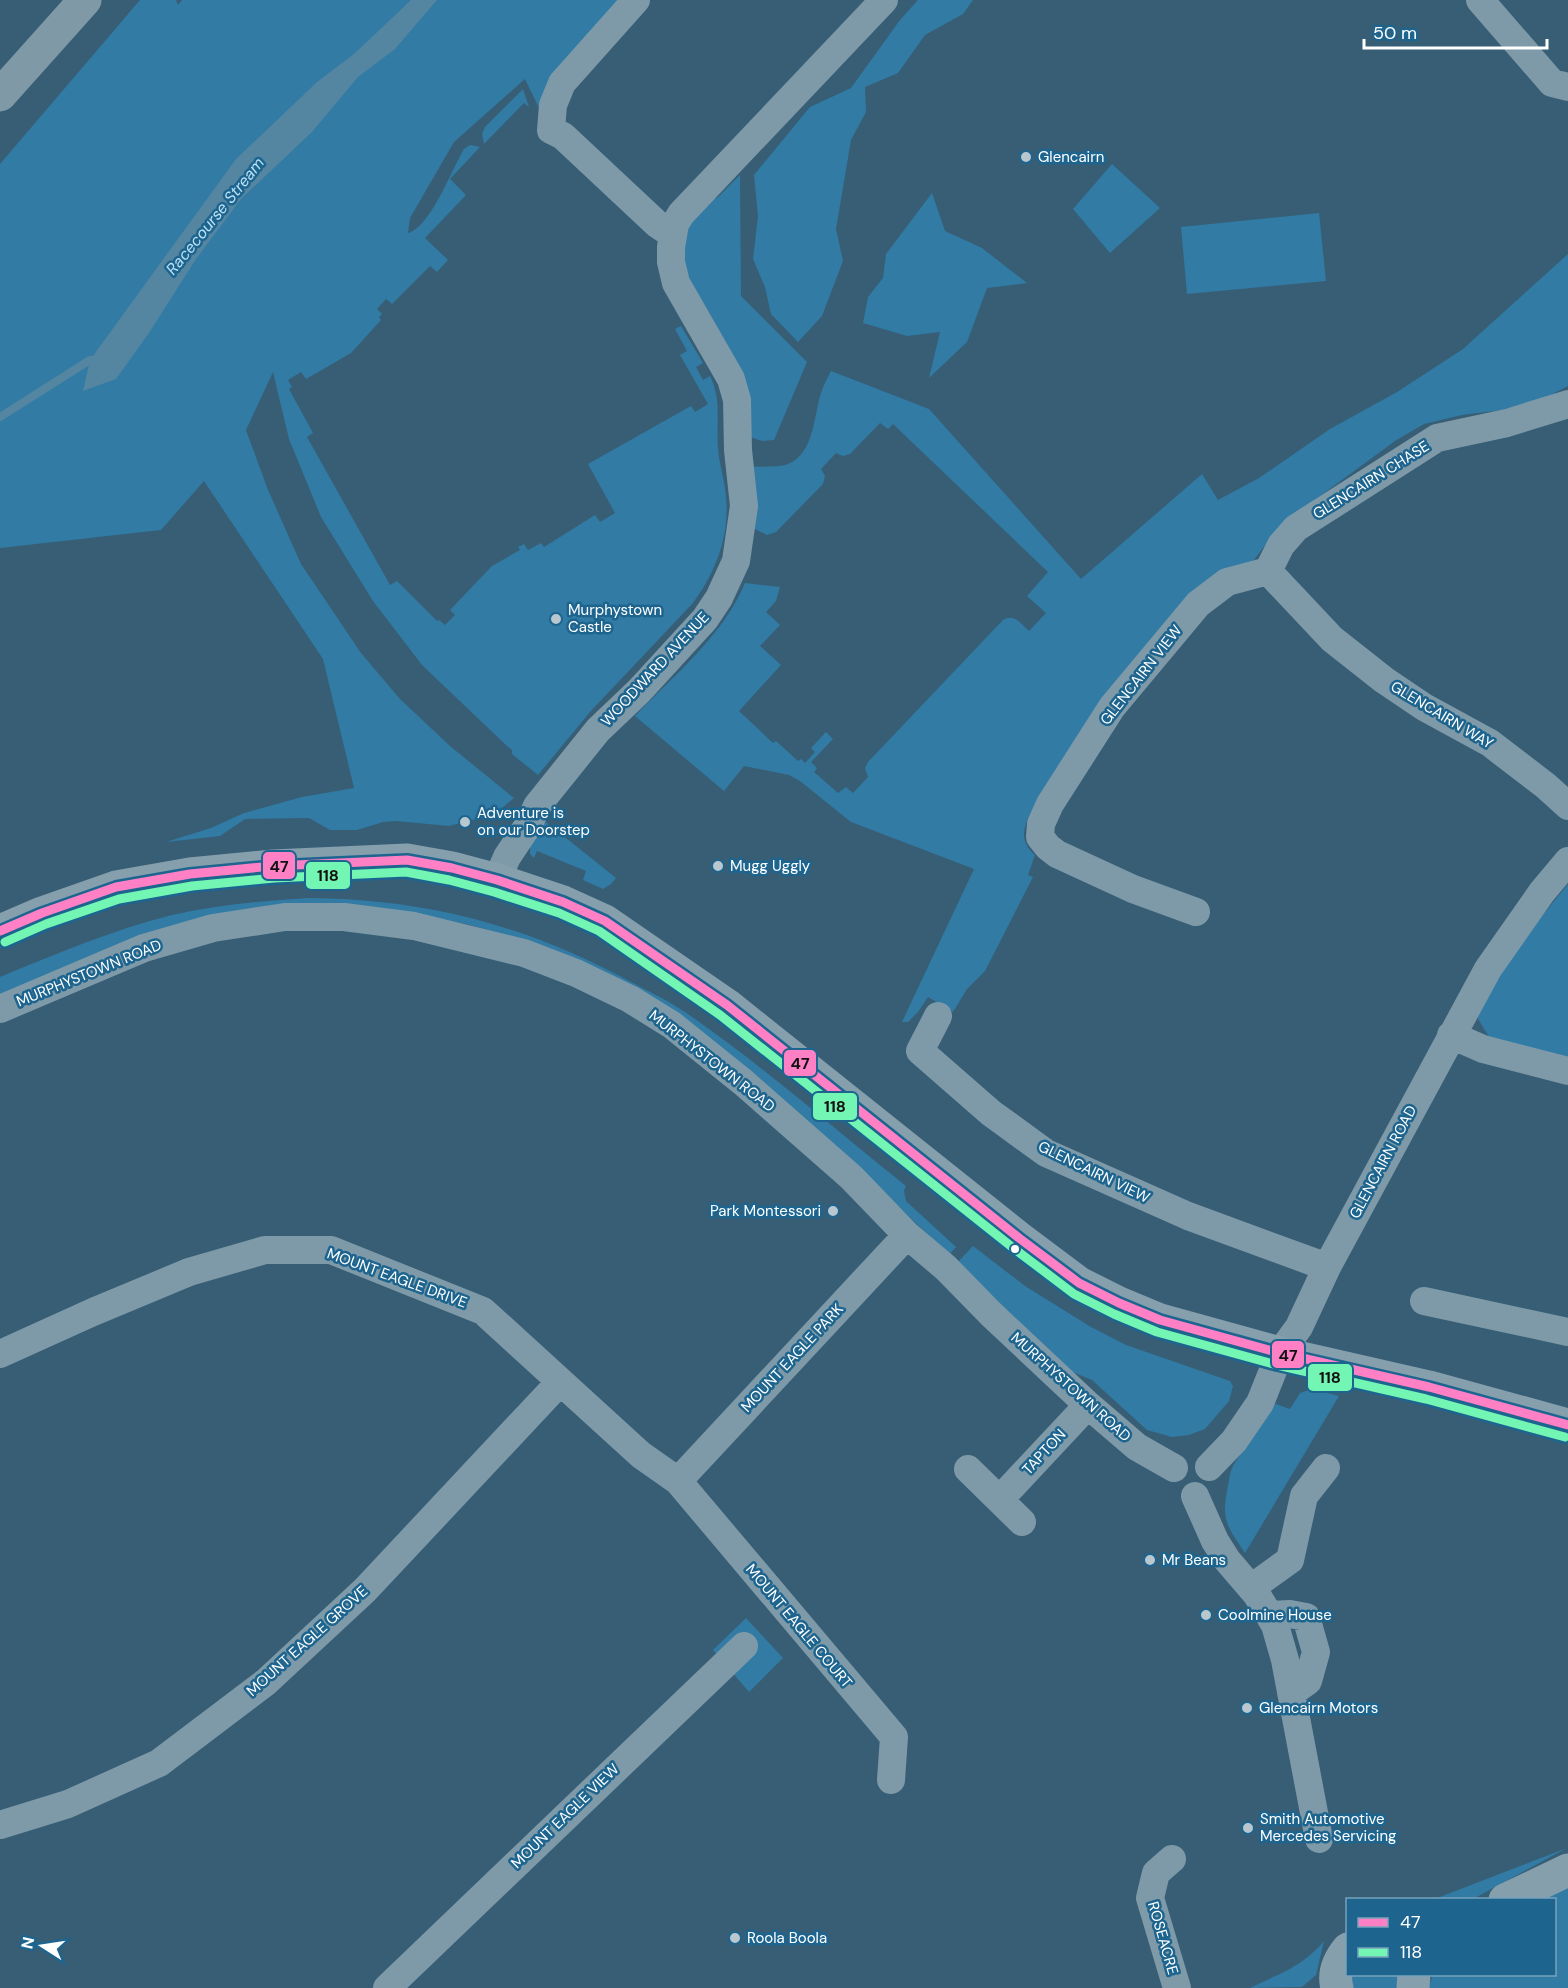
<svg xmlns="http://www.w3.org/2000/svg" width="1568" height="1988" font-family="'DM Sans',sans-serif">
  <rect width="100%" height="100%" fill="#375e75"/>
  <path fill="#317ba5" d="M140 0H176L178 5 182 0H629L539 108 525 79 454 142 410 218 408 233C430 228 452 169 464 149L470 145 480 147 450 179 466 195 425 238 448 260 437 272 430 266 392 304 386 299 377 309 382 314 379 317 381 320 351 353 306 379 301 372 288 380 292 387 289 389 313 433 307 437 390 585 397 581 437 621 439 620 445 625 455 615 450 610 492 566 520 550 518 547 524 544 528 550 541 543 544 547 595 515 600 522 615 513 588 464 691 406 695 412 708 404 680 355 687 351 675 329 681 326 703 363 696 367 703 380 710 376C722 400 716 422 718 448 719 464 725 481 726 497 730 536 715 574 692 604L590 712 538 775 512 754V750L507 746 422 665 373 601 321 517 289 439 273 372 246 430 268 490 301 564 361 653 400 699 450 746 514 798 495 814 449 826 396 821 383 822 357 830H330L309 818 245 819 220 836 166 842 211 828 244 813 302 797 354 788 323 659 204 481 161 530 0 548V164Z
    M918 0H973L963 14 925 35 898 73 865 87 866 112 851 140 836 229 843 261 822 316 798 342 771 314 765 287 753 259 758 216 754 175 810 107 851 88 900 20Z
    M523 89 529 107 524 103 484 144 482 134 485 127Z
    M1112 164 1160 208 1110 253 1073 209Z
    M740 175 741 296 807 362 774 440 762 441 750 437 692 292 682 255 689 224 709 199 717 198Z
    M932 193 945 231 982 248 1027 283 987 288 967 342 929 378 940 332 907 336 863 323 868 297 883 278 886 254Z
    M1319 213 1326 281 1187 294 1181 227Z
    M1568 254V386L1545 398 1502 410 1462 415 1424 424 1395 441 1297 513 1269 540 1254 560 1246 564 1044 791C1032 813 1011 834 1035 855L1028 875 1033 877 985 971 967 989 953 1012 928 997 918 1012 908 1022H902L974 869 851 822 800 781 789 775 744 766 724 791 635 716C674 675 723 636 745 583L780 587 776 601 766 612 780 625 760 646 781 665 739 711 773 743 776 741 798 761 801 759 805 763 815 752 811 748 826 732 833 739 811 762 817 768 814 772 838 793 846 787 853 793 868 777 865 768 868 762 1003 620C1014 613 1021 624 1029 631L1046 613 1027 596 1048 572 893 424 888 429 880 423 850 454 843 456 836 453 821 469 825 476 823 484 776 532 767 535 755 529 750 467C762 466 777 468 788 464 814 454 814 415 821 393 823 386 827 379 831 371L929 409 1081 579 1202 474 1218 500 1259 478 1330 429 1397 392 1463 349Z
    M546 822 616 878 611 884 603 889 583 880 586 871 537 851 534 858 530 854V842Z
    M1568 884V1059L1489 1037 1478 1019 1479 1009 1515 949Z
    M308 898C425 899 526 925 629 981 648 991 667 1000 685 1012 762 1065 833 1128 906 1186L904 1191 906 1201 956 1247 949 1255 845 1155 525 940 466 924 402 911 308 905 0 996V977C56 954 112 930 172 915 216 905 262 901 308 898Z
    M973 1246 1025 1286 1091 1327 1126 1345 1230 1381 1233 1386 1229 1401 1205 1429 1189 1435 1172 1437 1147 1430 1092 1380 1070 1371 957 1263Z
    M1312 1389 1339 1396 1245 1553C1229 1528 1221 1522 1227 1491 1231 1473 1228 1472 1240 1455L1236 1451 1273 1403 1290 1409 1300 1393Z
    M746 1618 783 1658 749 1692 713 1650Z
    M1567 1848 1473 1899 1432 1900Z
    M1568 1883V1988H1428L1433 1975 1554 1974V1900L1530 1899Z
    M1324 1941 1316 1975 1302 1987 1250 1988C1280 1973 1301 1968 1324 1941Z
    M1400 1974 1398 1988H1351L1349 1975Z"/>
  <path fill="#5485a1" d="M411 0H437L395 49 358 77 312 132 241 199 196 259 149 333 116 379 83 391 90 360 236 159 317 82 354 54Z"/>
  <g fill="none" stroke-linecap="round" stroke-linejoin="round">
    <path stroke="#5485a1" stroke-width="8" d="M0 417 90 360 99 359"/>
    <path stroke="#7e9aa8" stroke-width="28" d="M636 0 562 83 553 105 551 130 563 136 657 224 672 234
      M1480 0 1552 83 1568 87
      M1268 571 1332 639 1384 680 1424 707 1490 743 1546 786 1568 806
      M1268 571 1281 545 1296 528 1437 438 1507 423 1568 404
      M497 880 507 857 529 824 537 806 598 730 639 691 705 619 719 598 736 561 744 506 738 450 737 400 731 379 676 283 671 262V247L675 224 681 214 884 0
      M1196 912 1133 889 1057 854 1048 847 1040 837 1041 824 1050 804 1112 707 1198 604 1227 582 1268 571
      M0 1009 144 948 213 928 285 917H344L414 926 524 953 576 973 630 999 672 1025 744 1083 851 1177 907 1235 946 1268 991 1314 1088 1405 1137 1447 1174 1468
      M938 1016 920 1051 991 1113 1046 1153 1188 1216 1327 1267
      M1451 1035 1483 1049 1568 1071
      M1424 1301 1568 1332
      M0 1354 93 1312 189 1272 265 1250H331L483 1311 641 1455 678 1481 894 1737 891 1780
      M1209 1467 1234 1441 1260 1403 1280 1353 1299 1327 1327 1267 1488 969 1542 892 1568 861
      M968 1469 1022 1522
      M678 1481 907 1235
      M1195 1496 1215 1541 1227 1560 1257 1595 1275 1625 1285 1660 1319 1839
      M1000 1499 1088 1405
      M1251 1588 1290 1560 1304 1496 1326 1468
      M1269 1615 1290 1614 1306 1617 1316 1652 1308 1681 1291 1693
      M0 1825 68 1804 159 1763 266 1682 365 1590 560 1382
      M1172 1859 1156 1873 1150 1898 1177 1988
      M387 1988 744 1646"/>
    <path stroke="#869fad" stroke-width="33" d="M0 931 42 913 116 887 190 874 273 866 407 860 452 868 497 880 563 902 605 921 727 1005 1019 1238 1079 1283 1119 1303 1160 1320 1280 1353 1429 1387 1568 1425
      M1505 1900 1568 1870
      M1337 1988C1333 1973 1338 1961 1348 1949
      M1413 1988 1414 1974"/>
    <path stroke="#7f99a7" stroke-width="33" d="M0 95 85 0"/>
    <g stroke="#1d658f" stroke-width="14">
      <path id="bus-1" d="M0 931 42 913 116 887 190 874 273 866 407 860 452 868 497 880 563 902 605 921 727 1005 1019 1238 1079 1283 1119 1303 1160 1320 1280 1353 1429 1387 1568 1425"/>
    </g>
    <g stroke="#1d658f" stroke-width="14">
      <path id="bus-2" d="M5 942 46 924 119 899 192 886 274 878 406 872 449 880 494 892 559 913 599 931 720 1015 1012 1247 1074 1294 1114 1314 1157 1332 1277 1365 1426 1399 1565 1437"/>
    </g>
    <use href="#bus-1" stroke="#ff80c5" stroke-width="9"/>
    <use href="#bus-2" stroke="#73f6b3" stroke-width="9"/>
  </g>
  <g fill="#b9c7cf" stroke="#1d658f" stroke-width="2">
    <circle cx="1026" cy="157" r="6"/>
    <circle cx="556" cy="619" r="6"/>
    <circle cx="465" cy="822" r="6"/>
    <circle cx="718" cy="866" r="6"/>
    <circle cx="833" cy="1211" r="6"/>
    <circle cx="1150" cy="1560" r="6"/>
    <circle cx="1206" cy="1615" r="6"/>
    <circle cx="1247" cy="1708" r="6"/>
    <circle cx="1248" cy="1828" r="6"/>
    <circle cx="735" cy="1938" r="6"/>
  </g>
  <circle fill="#fff" stroke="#1d658f" stroke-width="2" cx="1015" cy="1249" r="5"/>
  <g text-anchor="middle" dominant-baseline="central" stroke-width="5" stroke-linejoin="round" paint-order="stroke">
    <g font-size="15" fill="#fff" stroke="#1d658f" text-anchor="start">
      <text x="1038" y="157">Glencairn</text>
      <text x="568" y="610">Murphystown<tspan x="568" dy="17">Castle</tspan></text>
      <text x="477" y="813">Adventure is<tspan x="477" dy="17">on our Doorstep</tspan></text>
      <text x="730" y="866">Mugg Uggly</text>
      <text x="821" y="1211" text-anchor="end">Park Montessori</text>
      <text x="1162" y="1560">Mr Beans</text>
      <text x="1218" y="1615">Coolmine House</text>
      <text x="1259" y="1708">Glencairn Motors</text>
      <text x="1260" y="1819">Smith Automotive<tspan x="1260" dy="17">Mercedes Servicing</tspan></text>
      <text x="747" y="1938">Roola Boola</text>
    </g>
    <g font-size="15" fill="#fff" stroke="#1d658f">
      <text transform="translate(1371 480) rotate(-32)">GLENCAIRN CHASE</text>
      <text transform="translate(655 669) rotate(-47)">WOODWARD AVENUE</text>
      <text transform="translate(1141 675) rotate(-52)">GLENCAIRN VIEW</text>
      <text transform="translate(1442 715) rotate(31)">GLENCAIRN WAY</text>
      <text transform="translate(89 973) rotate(-22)">MURPHYSTOWN ROAD</text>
      <text transform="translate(712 1061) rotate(38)">MURPHYSTOWN ROAD</text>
      <text transform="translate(1383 1162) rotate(-62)">GLENCAIRN ROAD</text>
      <text transform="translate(1094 1172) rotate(26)">GLENCAIRN VIEW</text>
      <text transform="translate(397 1278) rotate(20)">MOUNT EAGLE DRIVE</text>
      <text transform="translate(792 1358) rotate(-47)">MOUNT EAGLE PARK</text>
      <text transform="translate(1071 1387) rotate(42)">MURPHYSTOWN ROAD</text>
      <text transform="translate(1044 1452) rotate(-47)">TAPTON</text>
      <text transform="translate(799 1626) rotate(50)">MOUNT EAGLE COURT</text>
      <text transform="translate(307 1641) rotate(-42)">MOUNT EAGLE GROVE</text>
      <text transform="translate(565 1816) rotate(-44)">MOUNT EAGLE VIEW</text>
      <text transform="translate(1163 1938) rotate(74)">ROSEACRE</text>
    </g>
    <g font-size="16" font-style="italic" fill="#bbe1f5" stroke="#1d658f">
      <text transform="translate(215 216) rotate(-51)">Racecourse Stream</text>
    </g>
  </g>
  <g stroke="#1d658f" stroke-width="2">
    <rect x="262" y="851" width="34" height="29" rx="6" fill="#ff80c5"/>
    <rect x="305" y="861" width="46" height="29" rx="6" fill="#73f6b3"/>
    <rect x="783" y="1049" width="34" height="28" rx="6" fill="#ff80c5"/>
    <rect x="812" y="1092" width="46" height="29" rx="6" fill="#73f6b3"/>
    <rect x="1271" y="1340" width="34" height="29" rx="6" fill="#ff80c5"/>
    <rect x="1307" y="1363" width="46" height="29" rx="6" fill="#73f6b3"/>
  </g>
  <g font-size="16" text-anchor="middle" font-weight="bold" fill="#111">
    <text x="279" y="872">47</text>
    <text x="328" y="881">118</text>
    <text x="800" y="1069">47</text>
    <text x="835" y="1112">118</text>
    <text x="1288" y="1361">47</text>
    <text x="1330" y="1383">118</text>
  </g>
  <rect x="1346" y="1898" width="210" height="78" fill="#1d658f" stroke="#77a3bc" stroke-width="1.5"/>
  <rect x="1358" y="1918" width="30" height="9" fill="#ff80c5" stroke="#77a3bc" stroke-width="1.5"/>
  <text x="1400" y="1928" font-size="18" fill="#ffffff">47</text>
  <rect x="1358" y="1948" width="30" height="9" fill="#73f6b3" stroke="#77a3bc" stroke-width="1.5"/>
  <text x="1400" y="1958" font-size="18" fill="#ffffff">118</text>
  <g transform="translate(42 1946) rotate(282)" stroke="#1d658f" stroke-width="4.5" paint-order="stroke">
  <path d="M0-4.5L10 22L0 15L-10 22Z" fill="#ffffff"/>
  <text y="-9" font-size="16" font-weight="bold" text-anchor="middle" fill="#ffffff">N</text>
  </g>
  <path d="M1364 39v9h183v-9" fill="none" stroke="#ffffff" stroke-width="3"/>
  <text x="1373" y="39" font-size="18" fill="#ffffff" stroke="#1d658f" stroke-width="4.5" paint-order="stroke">50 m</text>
</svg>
